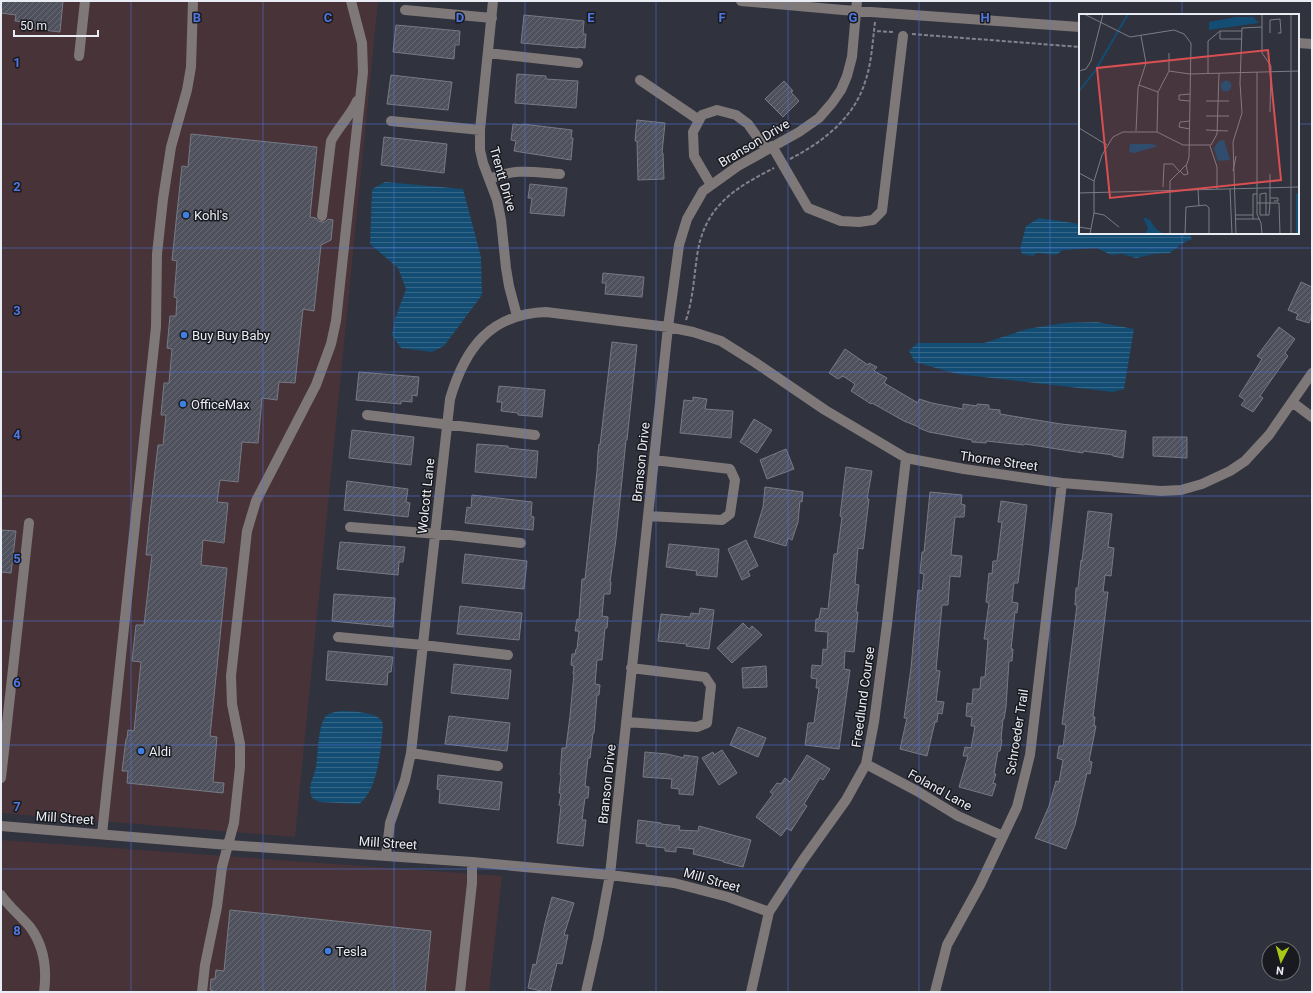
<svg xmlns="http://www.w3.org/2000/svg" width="1313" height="993" font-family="Roboto,sans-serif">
  <defs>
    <pattern id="water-rules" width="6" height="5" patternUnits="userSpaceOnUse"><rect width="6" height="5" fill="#134d73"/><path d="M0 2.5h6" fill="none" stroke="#366787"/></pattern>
    <pattern id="building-hatch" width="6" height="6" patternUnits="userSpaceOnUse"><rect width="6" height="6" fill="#4f515d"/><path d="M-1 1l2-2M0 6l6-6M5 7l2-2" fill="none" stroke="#686a75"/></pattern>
  </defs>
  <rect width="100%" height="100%" fill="#30323d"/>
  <path fill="#483438" d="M1 1H378L295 837 1 813Z
    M1 840 502 876 489 992H1Z"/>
  <path fill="url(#water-rules)" d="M385 182 463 189 481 257 482 295 444 346 432 352 401 348 392 335 395 319 406 289 398 268 370 244 372 189Z
    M1039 218 1080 224V233H1164C1172 235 1180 233 1189 233L1192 239 1183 243 1170 253 1154 254 1136 258 1122 254 1111 255 1097 248 1063 250 1056 255 1037 253 1033 256 1022 254 1020 249 1026 226Z
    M1097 322 1134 329 1124 389 1113 392 957 374 915 362 909 351 917 343H984L1027 329 1064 323Z
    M341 711C351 711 377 712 382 721 382 722 383 726 383 727 381 748 378 791 359 804L320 802C316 800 312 799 311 795 308 786 314 776 316 767 318 755 318 724 326 716 330 712 336 712 341 711Z"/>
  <path fill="url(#building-hatch)" stroke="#777a86" d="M1 1H63L60 32 35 29 36 23 15 21 16 15 1 13Z
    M524 15 584 21 583 34H586L585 48 578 47V48L521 43Z
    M396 25 460 31 459 45H455L454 59 393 52Z
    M517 74 546 76V79L578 81 576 108 515 103Z
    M391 75 452 82 448 110 387 104Z
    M784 81 793 91 791 92 799 101 783 117 765 99Z
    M637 120 665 123 662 153H663L664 179 638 180 637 141H635Z
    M513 124 522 125 523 124 572 130 571 138H573L571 160 514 151 516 141 511 140Z
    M191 134 317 147 310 217 316 218 318 221 322 222H325L328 219 333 220 331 240 321 245 314 311 303 309 295 383 279 382 277 400 262 398 258 443 242 442 238 482 220 480 217 502 228 503 224 543 203 540 201 565 227 568 210 736 217 737 213 782 224 783 223 793 127 783 128 771H122L126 739H127L128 730 134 731 141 662 132 661 136 625H144L152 555H146L149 524 158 445H163L166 415H161L164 383H169L172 349 167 348 170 316H176L177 298 174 297 177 261 172 260 182 166 188 167Z
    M384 137 447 144 444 173 381 165Z
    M530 184 567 188 564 216 530 213 532 198H528Z
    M603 273 644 277 642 297 605 294 606 283H602Z
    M1301 282 1312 287V315L1309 323 1296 319 1298 314 1288 310Z
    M1279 327 1295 339 1285 353 1288 356 1260 396 1263 398 1253 412 1241 405 1245 400 1239 396 1262 359 1257 356Z
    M612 342 637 345 627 440H626L616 539 610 582H611L610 594H604L602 616 608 617 607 628H605L602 660H597L595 684 600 685 599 695H597L594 733H593L590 758H588L585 786 589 787 588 798H585L582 820H586L583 846 557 843 561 806 559 805 561 794 559 793 561 776 560 775 562 748H566L570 716 574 674H573L574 666 571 665 572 654H575L576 649H577L579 631H575L577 619 579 620 582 579H585L597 471 598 452 599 444 600 445Z
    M845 349 868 365 869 363 877 367 874 371 887 378 884 383 918 403 919 399 932 403 963 409V404L977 406V404L989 405V409L1000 410V414L1061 424 1126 431 1123 458 1113 456V455L1083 451V453L1025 444 1024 445 986 441V443L972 442V440L929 432 919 428V427L904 421 872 403 871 404 851 391 855 384 843 376 838 379 829 373Z
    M359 372 419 377 417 396 412 395V402L401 401V404L356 400Z
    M499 386 545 390 542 417 518 415V413L501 411 502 402H497Z
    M693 397 707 399 705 409 733 411 731 438 680 433 684 400 693 401Z
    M754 419 772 430 757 453 740 442Z
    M352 430 414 437 411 465 349 458Z
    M1153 437H1187V458L1153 456Z
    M477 444 508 446V448L538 451 536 478 475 472Z
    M786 449 794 469 767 479 760 460Z
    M846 467 872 471 867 499H869L863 549 858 548 855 584 859 585 856 612H858L854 652 845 651 844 669 850 670 839 749 805 745 808 723H814L819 688H816L817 679 811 678 812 665 822 666 823 649 827 650 828 632 815 631 816 619H819L821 608 828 609 834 554H837L842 517 840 516Z
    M347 481 408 489 406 502 410 503 408 517 344 510Z
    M765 487 803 492 802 502 800 501 798 522 792 540 788 538 786 546 754 537 763 507Z
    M930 492 962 495 961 504 965 505 964 517H955L951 555 962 556 960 577 950 576 948 605H942L936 670 940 671 936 701 944 702 942 714 938 713 937 722H935L927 756 900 749 907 718H904L911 668 918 590 922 591 924 574 920 573 922 552H924Z
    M472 495 532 502 531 516 534 517 533 530 465 523 467 507 471 508Z
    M1001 501 1027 505 1018 583H1014L1012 602 1018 603 1017 613 1015 612 1011 649H1013L1012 661H1009L1006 707 1004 719H1003L1001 739 1002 740 1000 751H998L994 774H996L993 783 996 784 992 796 959 787 968 756H963L965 747 971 748 975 726H971L972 717 966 716 967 703 972 704 973 689H980L981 677H985L988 639H984L989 603 986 602 989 573 992 574 993 561H997L1002 522H998Z
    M1088 511 1112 514 1108 547 1114 548 1111 576 1105 575 1103 592H1108L1093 717H1095L1094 726H1096L1089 761 1092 762 1090 774 1087 773 1075 825 1066 849 1035 838 1049 806 1056 781 1059 782 1063 760 1057 758 1059 746H1063L1066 725 1062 724 1077 605H1075L1076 588H1078L1081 560 1082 561Z
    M1 530 16 531 11 573 1 572Z
    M746 540 758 566 748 571 750 576 742 580 728 549Z
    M340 542 405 547 403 562H399L398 575 337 569Z
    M669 544 719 549 717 577 696 575 697 571 666 567Z
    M465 554 527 561 524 589 462 583Z
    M334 594 395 598 393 627 332 621Z
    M460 606 522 613 519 640 457 634Z
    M700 608 714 610 709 649 686 646 687 644 658 641 661 614 690 617 691 613 699 614Z
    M743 623 749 629 752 626 762 635 732 663 717 648Z
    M328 651 393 657 391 672H388L387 685 326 680Z
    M454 664 511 670 508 699 451 693Z
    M766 666 767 687 743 688 742 668Z
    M449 716 510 723 507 751 445 744Z
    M738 727 766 738 758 757 730 745Z
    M722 750 737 773 719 785 702 758 713 752 714 755Z
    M645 752 667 754 684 758V755L698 757 693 795 679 794V789L671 788 672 779 643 777Z
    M807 755 830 769 823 780 820 778 804 804 807 806 791 831 787 828 781 836 756 817 773 794 770 792 777 783 781 784 785 778 790 782Z
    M438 775 502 782 499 810 439 803 440 790 437 789Z
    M638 820 661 823V824L680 826 679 830 698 831 699 826 751 840 743 867 723 862V861L693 854 694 849 676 847V852L665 851V848L646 846 647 844 636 843Z
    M552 897 574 903 564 935H568L562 964 557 963 550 992H545L528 988 533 964 536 965 545 923Z
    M230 910 431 931 425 992H214V991L210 990 211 979H215L216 970 224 971Z"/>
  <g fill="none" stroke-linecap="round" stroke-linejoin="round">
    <path stroke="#82848d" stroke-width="2" stroke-dasharray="4 2" stroke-linecap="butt" d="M875 22 874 31 893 32
      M912 34 1080 47
      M790 159C823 142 854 118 865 82 871 65 872 48 874 31
      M686 320C693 299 694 277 697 256 704 207 733 189 774 168"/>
    <path stroke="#7f7878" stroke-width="10" d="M493 1 480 130V150L483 163 497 200 501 220 506 268 509 286 517 316
      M741 1 843 10 1080 27
      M405 10 492 18
      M1298 43 1312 44
      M488 53 578 63
      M79 56 85 1
      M640 80 699 120
      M391 121 480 130
      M772 146 808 208 841 221 859 222 873 220 882 211 903 36
      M489 179C516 168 532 172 560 174
      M711 185 694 156 693 132 702 115 717 110 736 115 748 124 766 149
      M322 216 331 141C339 126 351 115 357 101
      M1292 402 1312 417
      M367 415 535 435
      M648 516 722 520 730 514 735 480 730 469 654 460
      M350 527 450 535 521 543
      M338 637 423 645 508 655
      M626 722 697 727 707 723 711 686 705 677 631 668
      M411 753 498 766
      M866 764 917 791 958 816 1003 836
      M1 778 29 523
      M1 826 228 845 472 862 610 875 674 883 728 897 769 912
      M102 834 156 327 157 254 163 199 171 147 187 90 191 67 193 1
      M386 856 390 823 405 780 411 753 450 399C465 348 490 314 546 312L668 327 693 332 721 341 756 363 825 410 906 458 964 469 1062 483 1161 491 1181 490 1202 484 1230 471 1245 461 1269 435 1312 373
      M1 895C9 907 21 916 30 927 44 946 47 970 44 992
      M202 992 205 965 217 907 222 867 234 823 240 767V744L232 704 231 676 247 531 256 501 316 385 331 344 336 321 363 72 362 43 351 1
      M460 992 472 883V862
      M586 992 598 939 610 875 668 327 679 245 687 219 703 191 738 166 799 132 819 118 832 103 841 90 847 76 852 57 857 1
      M751 992 769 912 803 860 846 800 866 764 874 722 887 624 906 458
      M935 992 947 945 980 885 1017 807 1030 755 1062 483"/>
  </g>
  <path fill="none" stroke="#5076df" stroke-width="1" stroke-opacity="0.55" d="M131 1V992M263 1V992M394 1V992M525 1V992M656 1V992M788 1V992M919 1V992M1050 1V992M1182 1V15M1 124H1080M1298 124H1312M1182 233V992M1 248H1312M1 372H1312M1 496H1312M1 621H1312M1 745H1312M1 869H1312"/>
  <g fill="#3f7fe0" stroke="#191a1f" stroke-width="1.5">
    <circle cx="186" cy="215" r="4"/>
    <circle cx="184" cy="335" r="4"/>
    <circle cx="183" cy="404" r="4"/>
    <circle cx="141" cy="751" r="4"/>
    <circle cx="328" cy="951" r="4"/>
  </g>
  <g text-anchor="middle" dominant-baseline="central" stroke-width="3" stroke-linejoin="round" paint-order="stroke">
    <g font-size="13" fill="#eaecf3" stroke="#191a1f">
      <text transform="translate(754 143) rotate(-31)">Branson Drive</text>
      <text transform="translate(503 179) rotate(74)">Trentt Drive</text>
      <text transform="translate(999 461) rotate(8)">Thorne Street</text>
      <text transform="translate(641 462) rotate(-84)">Branson Drive</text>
      <text transform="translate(426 496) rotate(-84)">Wolcott Lane</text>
      <text transform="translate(863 697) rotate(-82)">Freedlund Course</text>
      <text transform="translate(1017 732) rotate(-81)">Schroeder Trail</text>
      <text transform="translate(607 784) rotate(-84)">Branson Drive</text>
      <text transform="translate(940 790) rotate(29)">Foland Lane</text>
      <text transform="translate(65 818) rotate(4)">Mill Street</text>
      <text transform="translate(388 843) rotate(4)">Mill Street</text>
      <text transform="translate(712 880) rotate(16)">Mill Street</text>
    </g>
    <g font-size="13" fill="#eaecf3" stroke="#191a1f" text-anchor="start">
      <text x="194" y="215">Kohl's</text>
      <text x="192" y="335">Buy Buy Baby</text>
      <text x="191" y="404">OfficeMax</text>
      <text x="149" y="751">Aldi</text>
      <text x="336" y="951">Tesla</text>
    </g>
  </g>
  <g transform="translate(1079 14)">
    <rect width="220" height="220" fill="#30323d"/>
    <path d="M157 3H174L180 9 130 16V8ZM141.5 72a5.5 5.5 0 1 1 11 0a5.5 5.5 0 1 1-11 0ZM145 126 151 146 139 147 135 134 140 127ZM51 130H73L79 132 55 139 50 138ZM219 179 220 220H217V180ZM64 203 71 206 77 215 85 220H66L69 215Z" fill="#134d73"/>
    <path fill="none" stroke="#134d73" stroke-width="2" d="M0 77 16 57 49 0"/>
    <path fill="none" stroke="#7a7c86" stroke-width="1" d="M5 0 51 23 95 16 105 20 112 29 110 143 108 150 91 167V220M183 0V39L192 52 191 98M212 0V220M191 19V6L201 5 202 19H199M163 25H141V17H163M0 57 7 55 12 47 24 0M90 57 111 60 220 57M178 58V200L182 209 183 220M129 60V27L141 17M60 71 79 78M111 80 100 81V86L111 87M127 87H150M127 102H150M0 114 28 131M111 115 100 113 101 108 111 107M127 116 149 117M57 117 59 74 67 49 62 22M78 118 79 78 90 57V39M131 132 138 153V175M101 157 105 161 109 160 107 151M154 157 157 142M0 159 15 167M191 160V189H200L201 220M84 173 85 150H94L100 157M119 175 120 192M151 175 153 220M0 179 220 173M191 184H199V187H195M178 189H191L190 201H187V179M15 199 25 201 40 213M157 201H174M187 201H181V180L187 179M157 205H180M174 205V180H178M0 213 12 215M11 220 15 199V167L23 141 34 123 44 118H78L104 131H132L138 120 140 59M106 220 107 193 127 191 130 194V220M157 220 154 128 163 99 161 69 163 14 183 13"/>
    <path fill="#da4f51" fill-opacity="0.15" stroke="#da4f51" stroke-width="2" d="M189 36 202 166 31 184 18 54Z"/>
    <rect width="220" height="220" fill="none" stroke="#eaecf3" stroke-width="2"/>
  </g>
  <g font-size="13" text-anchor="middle" font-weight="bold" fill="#5076df" stroke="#191a1f" stroke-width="3" stroke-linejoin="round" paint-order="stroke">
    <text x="197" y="22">B</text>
    <text x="328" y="22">C</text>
    <text x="460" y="22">D</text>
    <text x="591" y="22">E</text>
    <text x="722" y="22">F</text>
    <text x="853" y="22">G</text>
    <text x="985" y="22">H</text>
    <text x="17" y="67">1</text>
    <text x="17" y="191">2</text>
    <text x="17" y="315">3</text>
    <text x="17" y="439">4</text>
    <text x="17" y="563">5</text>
    <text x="17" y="687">6</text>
    <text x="17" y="811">7</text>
    <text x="17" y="935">8</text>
  </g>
  <rect width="1313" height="993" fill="none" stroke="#eaecf3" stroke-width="4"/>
  <g transform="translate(1281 961) rotate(186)"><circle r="19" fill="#191a1f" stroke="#6d6e74"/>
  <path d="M0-3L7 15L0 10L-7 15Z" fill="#aac718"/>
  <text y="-6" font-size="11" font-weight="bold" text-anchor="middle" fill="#eaecf3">N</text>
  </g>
  <path d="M14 30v6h84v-6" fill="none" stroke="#eaecf3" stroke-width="2"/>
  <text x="20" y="30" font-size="12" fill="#eaecf3" stroke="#191a1f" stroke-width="3" paint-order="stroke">50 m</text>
</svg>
